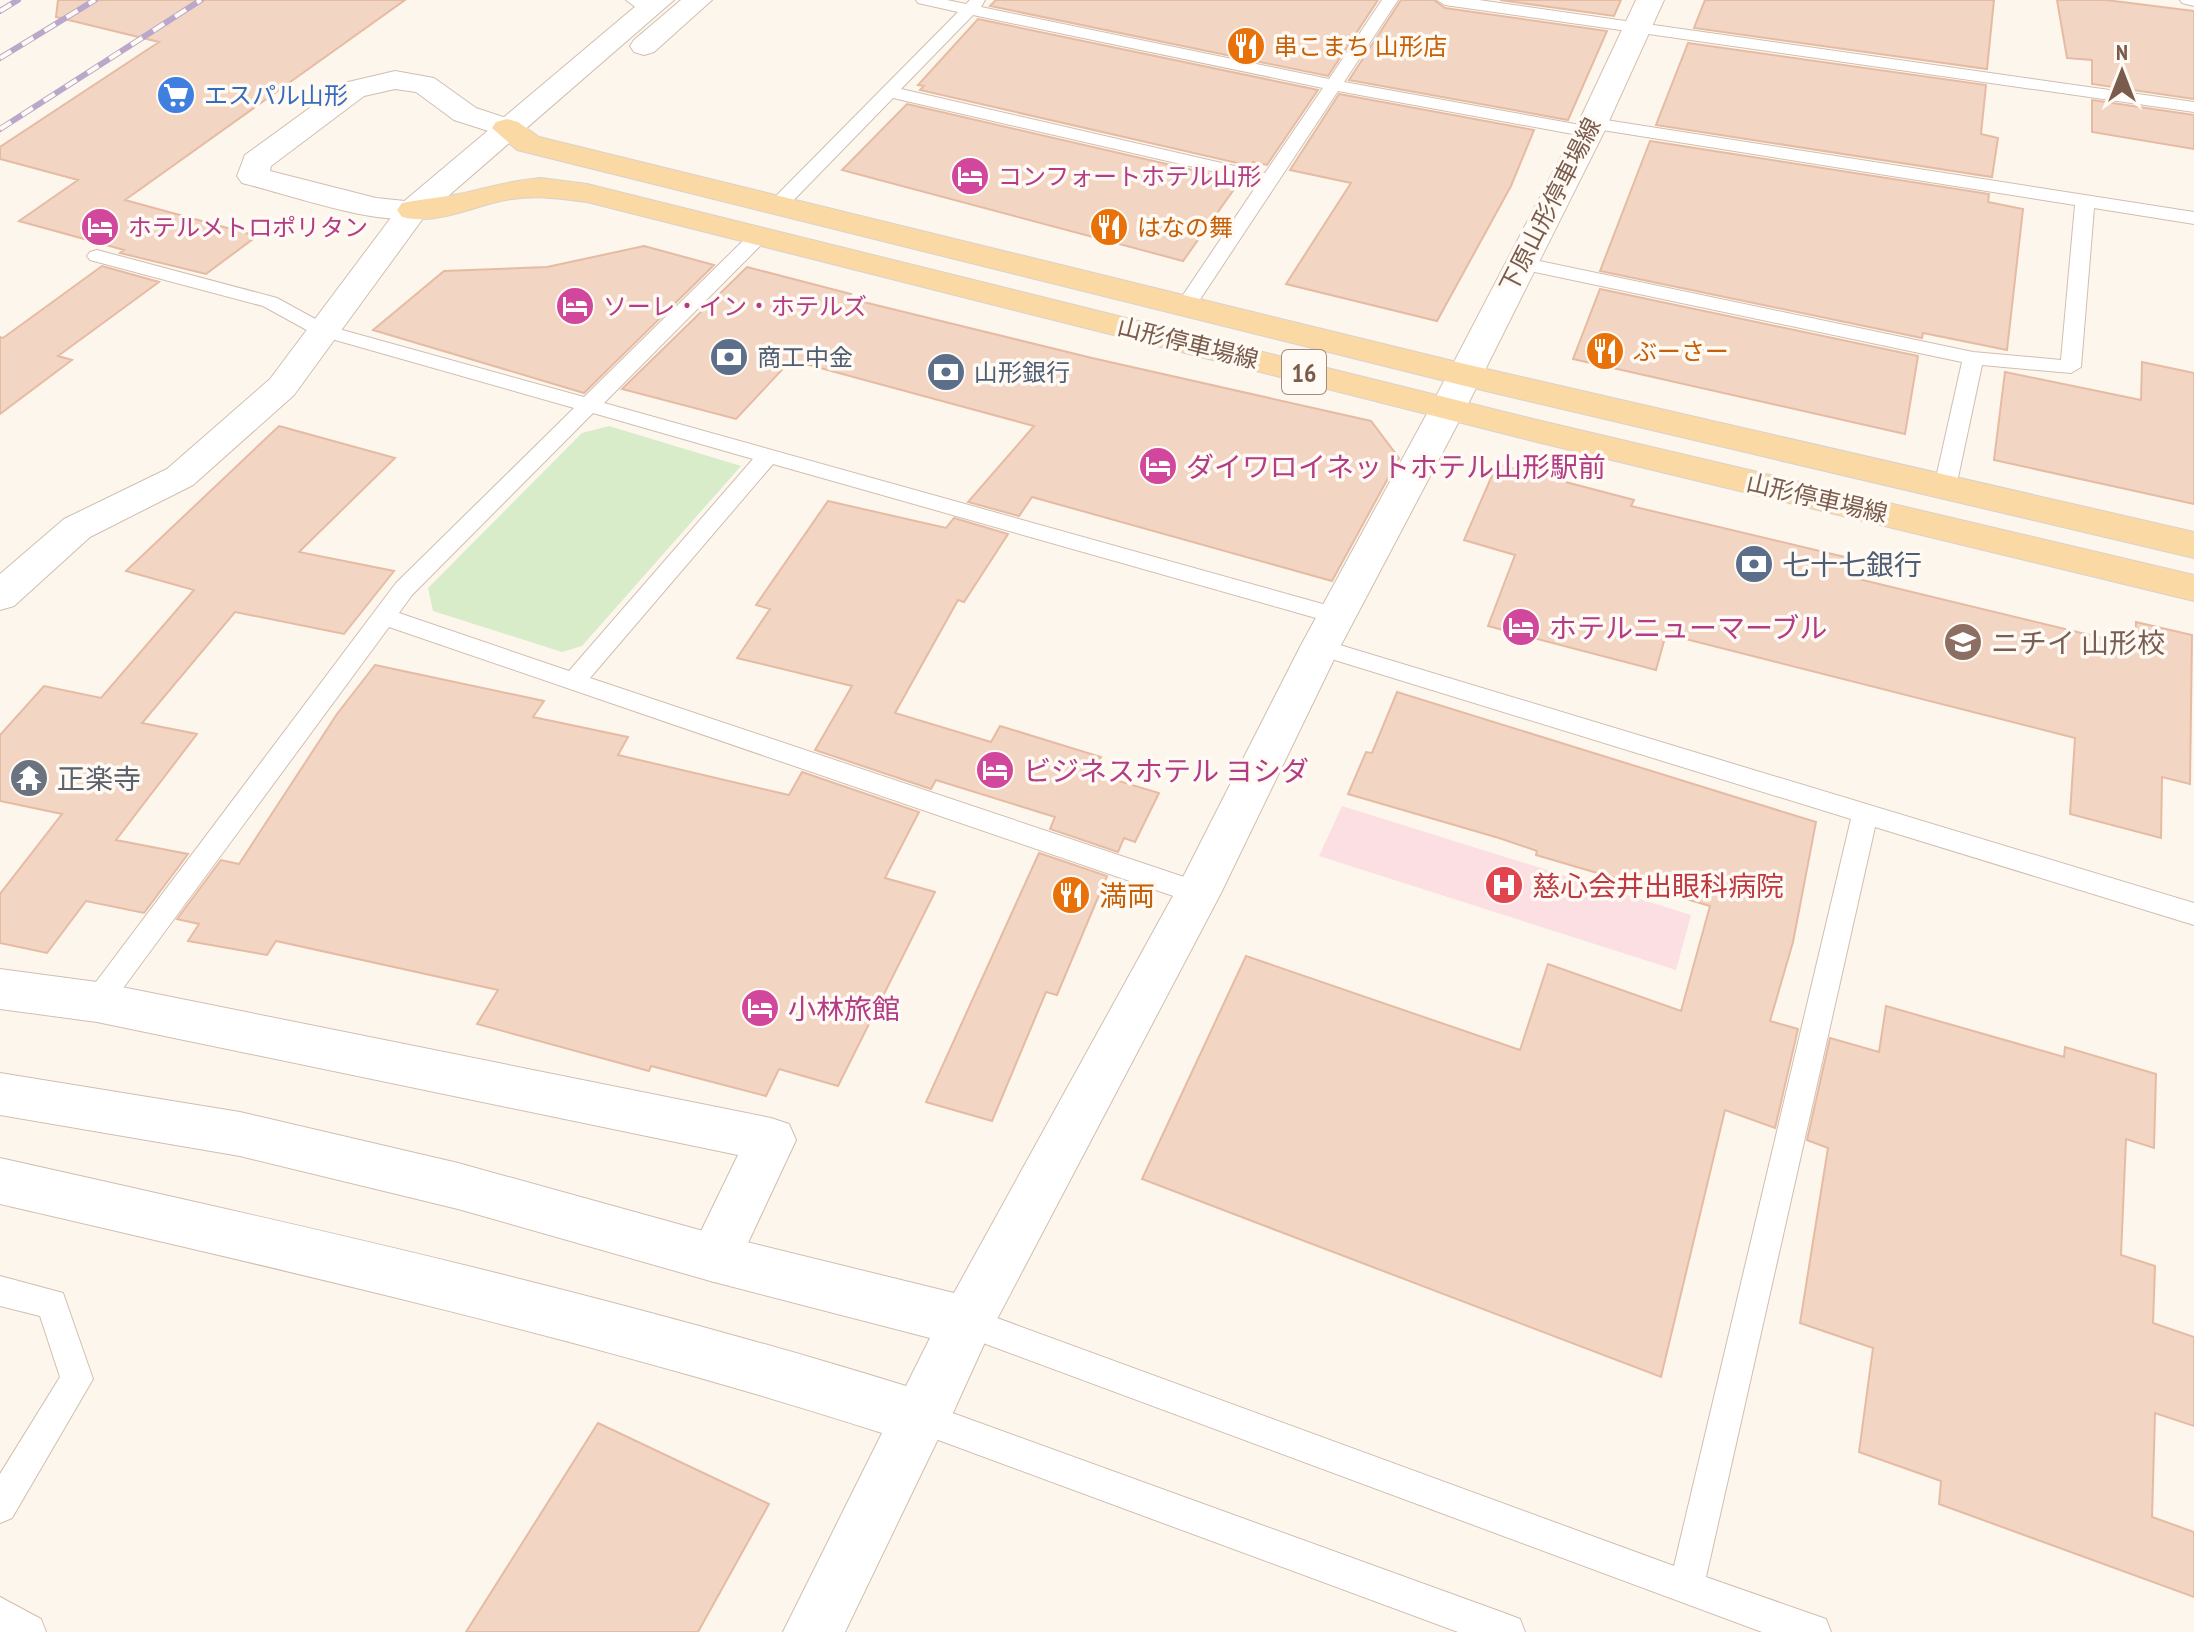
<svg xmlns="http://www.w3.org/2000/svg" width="2194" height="1632" font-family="'PT Sans Narrow','Noto Sans JP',sans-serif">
  <rect width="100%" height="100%" fill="#fdf6ec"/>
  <path fill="#fbdfe3" d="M1342 806 1691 915 1676 970 1319 856Z"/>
  <path fill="#d8ecc9" d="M609 426 741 466 582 646 562 652 433 611 428 588 582 433Z"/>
  <path fill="#f3d5c3" stroke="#e6bba3" stroke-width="2" d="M58 0H405L125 200 257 236 206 274 120 253 124 250 19 221 78 180 0 159V147L159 42 56 17Z
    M996 0H1378L1328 76 990 6Z
    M1401 0H1434L1445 8 1607 31 1568 120 1349 80Z
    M1500 0H1621L1614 16Z
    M1705 0H1994L1987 69 1694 28Z
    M2057 0H2106L2194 11V99L2092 84V60L2067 58Z
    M978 19 1318 90 1267 165 1253 162 1250 166 920 90 924 86 918 85Z
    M1688 43 1986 85 1981 134 1998 138 1992 177 1656 125Z
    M1339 94 1534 130 1511 186 1437 321 1286 284 1351 183 1290 170Z
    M2092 100 2194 115V149L2092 132Z
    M907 104 1240 181 1183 261 842 170Z
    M1650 141 1989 194 1988 202 2023 209 2007 350 1923 333 1922 338 1600 271Z
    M644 246 714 265 584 393 373 330 444 271 547 267Z
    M102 266 159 282 58 356 72 360 0 414V337L3 338Z
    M747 267 851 294 847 298 1092 358 1371 421 1399 458 1332 581 1032 497 1019 516 968 502 1034 426 791 360 736 419 622 389Z
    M1600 289 1918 356 1905 434 1573 359Z
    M2142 362 2194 373V504L1994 460 2005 372 2141 400Z
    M279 426 395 458 299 552 394 571 344 634 235 612 142 723 197 734 116 840 188 854 144 913 86 901 47 953 0 943V894L62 814 0 801V735L44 686 101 698 194 590 126 571Z
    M1497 464 1634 500 1631 506 1849 558 1846 576 2135 646 2136 622 2192 635 2190 784 2162 777 2161 838 2070 814 2075 738 1666 634 1656 670 1488 626 1515 555 1464 540Z
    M828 501 946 528 954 518 1008 534 964 602 958 600 895 713 991 742 1000 726 1101 757 1092 773 1159 793 1135 842 1124 838 1118 852 1050 829 1055 817 936 780 931 789 815 750 852 686 737 658 770 609 756 605Z
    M375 665 544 701 533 717 628 737 618 755 789 795 802 772 919 812 885 878 935 892 838 1086 779 1069 766 1096 651 1066 649 1071 477 1024 498 990 276 941 267 955 188 941 199 924 177 919 221 860 239 864 337 714Z
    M1397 692 1816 822 1793 942 1770 1021 1798 1029 1775 1128 1725 1110 1661 1377 1142 1179 1246 956 1520 1050 1548 964 1681 1011 1710 906 1536 855 1537 851 1499 838 1348 794 1366 752 1372 753Z
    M1039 853 1107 876 1057 995 1046 992 992 1121 926 1102Z
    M1886 1006 2064 1057 2065 1047 2156 1074 2154 1148 2126 1139 2121 1255 2155 1266 2153 1323 2194 1337V1426L2155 1413 2152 1517 2194 1532V1597L1939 1504 1941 1481 1859 1452 1873 1348 1800 1323 1828 1148 1807 1140 1830 1038 1879 1052Z
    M598 1423 769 1504 698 1632H466Z"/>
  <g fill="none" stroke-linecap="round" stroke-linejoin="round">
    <g stroke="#d1beb0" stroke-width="2">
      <path id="service" d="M626 0H644L655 11 647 16Z
        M916 0H947L966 4 970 0H985L981 7 1329 79 1382 0H1398L1344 82 1586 126 1587 119 1593 118 2194 212V224L2094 208 2081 367 2071 373 1982 365 1956 487 1953 492H1937L1934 487 1962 362 1520 269 1510 263 1520 257 1973 352 2061 360 2075 205 1596 129 1598 132 1595 136 1589 137 1338 91 1195 307 1185 313 1175 307 1259 182 893 98 786 208H772L770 204 772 200 958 12 918 3ZM973 15 1323 88 1265 173 901 89Z
        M1437 0H1479L2194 102V112L1445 5Z
        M2180 0H2194V6L2182 3Z
        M760 229 767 231 770 235 767 239 604 403 1337 608 1345 610 1349 616 1345 622 1337 624 773 464 590 678 1208 885 1211 893 1208 901 1198 904 1188 901 389 627 107 1010 97 1014 87 1010 83 1002 87 994 396 583 574 408 314 334 263 306 90 260 87 256 90 252 97 250 277 298 328 326 584 397 753 231ZM593 413 753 459 569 671 399 613 412 595Z
        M1320 639 2194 903V925L1875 827 1706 1577 1826 1619 1831 1632H1762L956 1333 951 1322 956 1311 967 1307 1674 1566 1851 819 1312 653 1308 647 1312 641Z
        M0 1276 63 1293 93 1379 12 1518 0 1523V1474L60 1377 40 1316 0 1306Z
        M922 1402 1507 1614 1520 1619 1525 1632H1458L922 1434 910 1429 905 1418 910 1407Z
        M0 1597 41 1619 46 1632H0Z"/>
    </g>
    <g stroke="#d1beb0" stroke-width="2">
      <path id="minor" d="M395 71 434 78 476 108 518 122 522 128 518 134 507 137 454 120 416 92 395 89 364 96 271 166 270 171 376 198 424 203 429 210 424 217C380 228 288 194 242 183L237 176 245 155 344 83Z
        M0 969 97 982 771 1118 789 1124 796 1140 733 1275 714 1282 695 1275 688 1258 738 1155 97 1022 0 1009Z"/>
    </g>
    <g stroke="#d1beb0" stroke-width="2">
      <path id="tertiary" d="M643 0H674L424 217 294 395 193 485 90 537 14 606 0 610V574L64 519 167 469 270 379 402 203Z
        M681 0H712L654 52 644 55 634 52 630 46 634 40Z
        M1448 397 1461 400 1466 408 1340 647 1221 893 986 1340 942 1437 938 1439 845 1632H783L882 1433C593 1340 296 1273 0 1204V1158C304 1226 609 1294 906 1386L930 1338 714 1282 458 1209 240 1156 0 1115V1073L240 1112 458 1163 714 1234 954 1293 1179 885 1300 647 1430 408 1435 400Z"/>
    </g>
    <g stroke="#d6c0b0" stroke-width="2">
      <path id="secondary" d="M1636 0H1664L1604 132 1466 408 1461 416 1448 419 1435 416 1430 408 1574 132Z"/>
    </g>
    <g stroke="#dad1cd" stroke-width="2">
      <path id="primary" d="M507 119 518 122 539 137 1465 364 2194 532V558L1465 386 517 150 492 128 496 122Z
        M541 178 587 184 1537 420 2194 575V601L1537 442 587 202C561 199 537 195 512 199 476 204 439 226 402 217L397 210 402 203C421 199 440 198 459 194 487 188 512 180 541 178Z"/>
    </g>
    <use href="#service" fill="#fff" fill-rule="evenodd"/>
    <use href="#minor" fill="#fff" fill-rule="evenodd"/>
    <use href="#tertiary" fill="#fff" fill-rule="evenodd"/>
    <use href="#secondary" fill="#fff" fill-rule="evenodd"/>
    <use href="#primary" fill="#fbd9a5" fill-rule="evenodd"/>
    <g stroke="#b9a8c9" stroke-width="6">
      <path id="rail" d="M0 11 18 0
        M0 58 95 0
        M0 129 201 0"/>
    </g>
    <use href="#rail" stroke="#fffaf3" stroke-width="4" stroke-dasharray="13" stroke-linecap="butt"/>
  </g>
  <defs>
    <g id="restaurant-disc" transform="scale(2)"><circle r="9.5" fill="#e8710a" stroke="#fffaf3"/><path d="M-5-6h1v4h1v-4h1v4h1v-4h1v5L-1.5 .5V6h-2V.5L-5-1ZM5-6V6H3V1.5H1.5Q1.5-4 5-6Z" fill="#fff"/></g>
    <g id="supermarket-disc" transform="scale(2)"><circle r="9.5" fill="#3f7fe0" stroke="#fffaf3"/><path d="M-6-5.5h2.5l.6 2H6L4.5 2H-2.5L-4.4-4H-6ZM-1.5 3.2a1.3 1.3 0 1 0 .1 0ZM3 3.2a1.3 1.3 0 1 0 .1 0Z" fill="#fff"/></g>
    <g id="hotel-disc" transform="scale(2)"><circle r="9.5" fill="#d1479c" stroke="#fffaf3"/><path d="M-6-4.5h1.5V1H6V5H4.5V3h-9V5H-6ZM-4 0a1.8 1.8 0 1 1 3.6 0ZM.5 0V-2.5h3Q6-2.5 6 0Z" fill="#fff"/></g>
    <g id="bank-disc" transform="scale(2)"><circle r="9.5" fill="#5c6f8a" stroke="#fffaf3"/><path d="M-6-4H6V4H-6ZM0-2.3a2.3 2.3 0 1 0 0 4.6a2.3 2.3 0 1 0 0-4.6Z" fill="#fff"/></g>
    <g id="school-disc" transform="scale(2)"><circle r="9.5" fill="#8d6e63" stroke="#fffaf3"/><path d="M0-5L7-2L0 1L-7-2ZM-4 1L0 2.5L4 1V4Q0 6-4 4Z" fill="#fff"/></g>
    <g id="temple-disc" transform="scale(2)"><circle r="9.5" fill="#6b7280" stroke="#fffaf3"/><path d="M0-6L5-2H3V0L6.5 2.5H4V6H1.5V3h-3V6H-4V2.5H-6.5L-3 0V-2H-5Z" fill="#fff"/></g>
    <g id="hospital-disc" transform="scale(2)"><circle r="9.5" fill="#e0444e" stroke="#fffaf3"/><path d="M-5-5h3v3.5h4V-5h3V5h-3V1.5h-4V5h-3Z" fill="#fff"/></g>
  </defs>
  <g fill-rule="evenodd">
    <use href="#restaurant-disc" x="1246" y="46"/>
    <use href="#supermarket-disc" x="176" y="95"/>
    <use href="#hotel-disc" x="970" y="176"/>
    <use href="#hotel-disc" x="100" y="227"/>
    <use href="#restaurant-disc" x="1109" y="227"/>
    <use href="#hotel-disc" x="575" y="306"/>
    <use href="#restaurant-disc" x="1605" y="351"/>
    <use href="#bank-disc" x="729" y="357"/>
    <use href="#bank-disc" x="946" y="372"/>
    <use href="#hotel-disc" x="1158" y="466"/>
    <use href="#bank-disc" x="1754" y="564"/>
    <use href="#hotel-disc" x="1521" y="627"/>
    <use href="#school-disc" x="1963" y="642"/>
    <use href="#hotel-disc" x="995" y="770"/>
    <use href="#temple-disc" x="29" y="778"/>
    <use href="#hospital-disc" x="1504" y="885"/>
    <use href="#restaurant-disc" x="1071" y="895"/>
    <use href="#hotel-disc" x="760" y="1008"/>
  </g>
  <g text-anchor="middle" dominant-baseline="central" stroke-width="7" stroke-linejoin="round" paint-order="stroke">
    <g font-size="24" fill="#c56008" stroke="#fffaf3" text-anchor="start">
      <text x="1274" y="46">串こまち 山形店</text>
      <text x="1137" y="227">はなの舞</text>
      <text x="1633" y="351">ぶーさー</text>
    </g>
    <g font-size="24" fill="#366cbe" stroke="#fffaf3" text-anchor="start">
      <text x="204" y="95">エスパル山形</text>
    </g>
    <g font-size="24" fill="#b23c85" stroke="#fffaf3" text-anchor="start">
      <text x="998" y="176">コンフォートホテル山形</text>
      <text x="128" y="227">ホテルメトロポリタン</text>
      <text x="603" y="306">ソーレ・イン・ホテルズ</text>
    </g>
    <g font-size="24" fill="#7a5c4d" stroke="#fffaf3">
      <text transform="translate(1550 205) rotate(-63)">下原山形停車場線</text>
      <text transform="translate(1188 343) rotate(14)">山形停車場線</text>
      <text transform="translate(1817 498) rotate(13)">山形停車場線</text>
    </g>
    <g font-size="24" fill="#4e5e75" stroke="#fffaf3" text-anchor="start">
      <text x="757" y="357">商工中金</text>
      <text x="974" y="372">山形銀行</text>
    </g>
    <rect fill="#fffaf3" stroke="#a28b7f" stroke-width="2" x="1282" y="350" width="44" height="44" rx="6"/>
    <g font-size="26" font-weight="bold" fill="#7a5c4d">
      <text x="1304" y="372">16</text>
    </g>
    <g font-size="28" fill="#b23c85" stroke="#fffaf3" text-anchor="start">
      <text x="1186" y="466">ダイワロイネットホテル山形駅前</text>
      <text x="1549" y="627">ホテルニューマーブル</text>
      <text x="1023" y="770">ビジネスホテル ヨシダ</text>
      <text x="788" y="1008">小林旅館</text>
    </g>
    <g font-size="28" fill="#4e5e75" stroke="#fffaf3" text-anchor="start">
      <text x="1782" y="564">七十七銀行</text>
    </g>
    <g font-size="28" fill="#785e54" stroke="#fffaf3" text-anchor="start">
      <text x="1991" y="642">ニチイ 山形校</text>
    </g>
    <g font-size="28" fill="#5b616d" stroke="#fffaf3" text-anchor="start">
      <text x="57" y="778">正楽寺</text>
    </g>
    <g font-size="28" fill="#be3a42" stroke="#fffaf3" text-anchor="start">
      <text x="1532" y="885">慈心会井出眼科病院</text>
    </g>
    <g font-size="28" fill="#c56008" stroke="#fffaf3" text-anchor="start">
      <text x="1099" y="895">満両</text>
    </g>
  </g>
  <g transform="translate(2122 72)" stroke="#fffaf3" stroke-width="6" paint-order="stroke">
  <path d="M0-6L14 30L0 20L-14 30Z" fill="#7a5c4d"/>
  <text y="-12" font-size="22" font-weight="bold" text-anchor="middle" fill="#7a5c4d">N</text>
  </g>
</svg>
